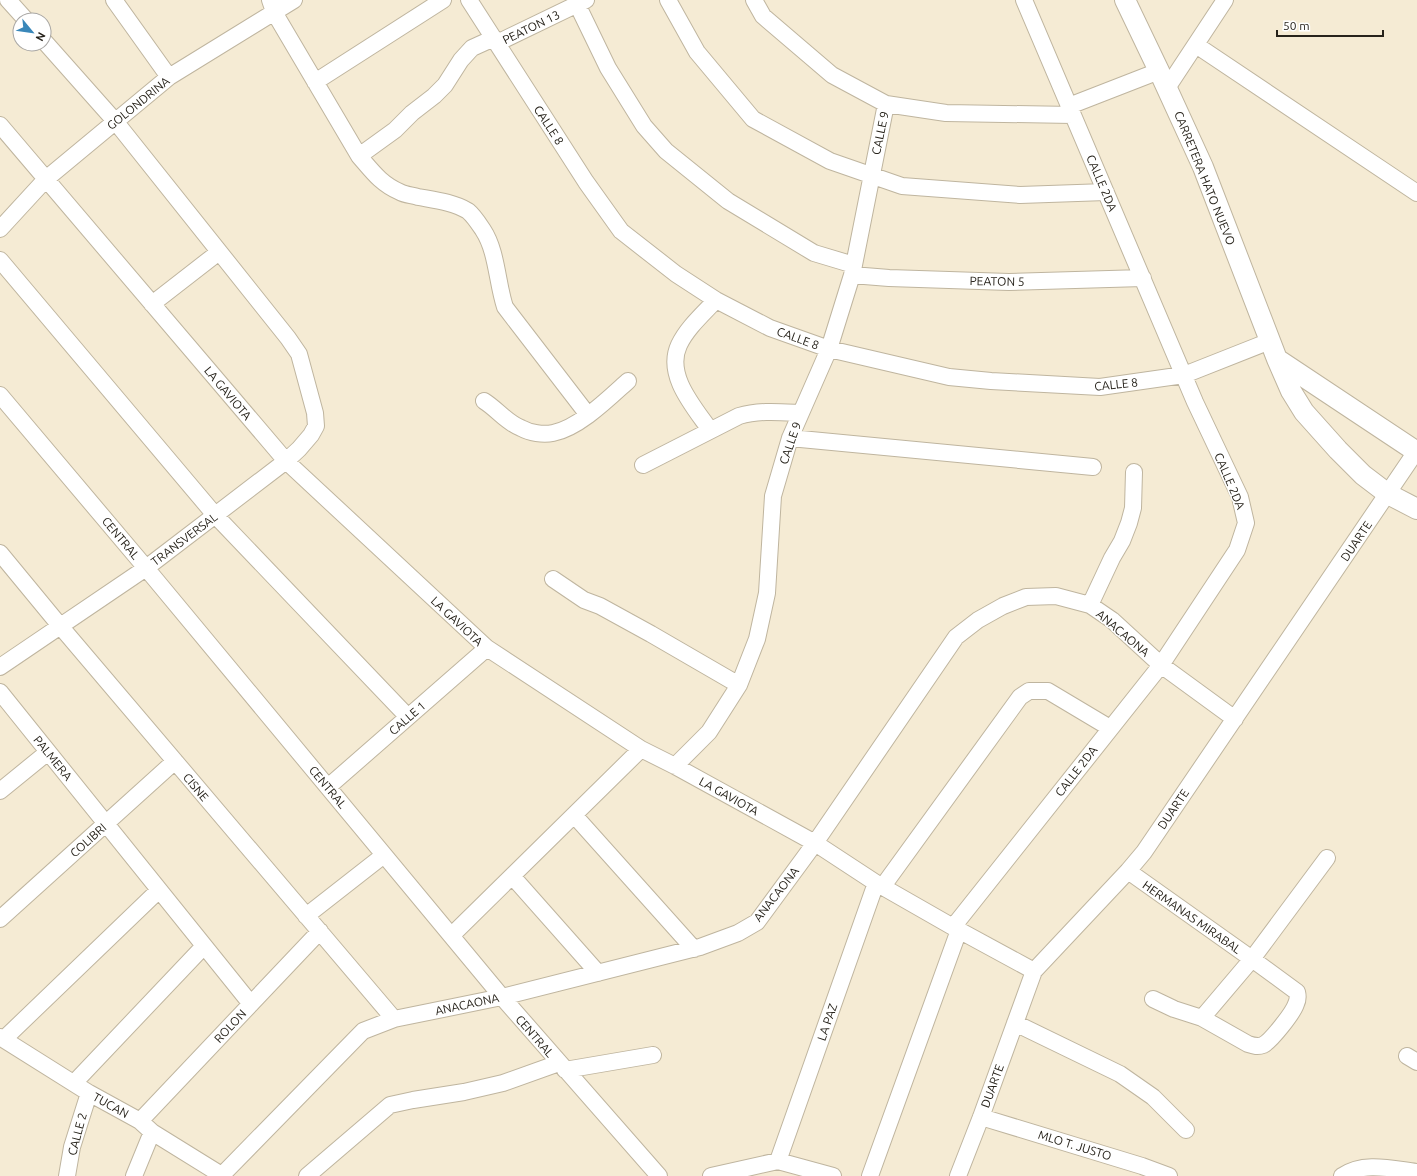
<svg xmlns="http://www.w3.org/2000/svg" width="1417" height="1176" font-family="Ubuntu,sans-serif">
  <rect width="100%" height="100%" fill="#f5ebd4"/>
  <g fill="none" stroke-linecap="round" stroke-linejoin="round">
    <g stroke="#bfb59f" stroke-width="18">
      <path id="minor" d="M8 0 26 20
        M114 0 169 77
        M270 0 274 12 359 156C372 171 381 184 400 192 405 195 412 195 418 197 434 200 453 202 468 211 474 216 479 224 483 230 497 251 497 283 505 307L588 415
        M469 0 586 182 621 231 676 274 716 300 770 328 829 349 949 377 991 381 1100 387 1184 375 1270 341
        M668 0 697 52 753 119 830 161 902 186 1020 195 1106 192
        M754 0 763 16 832 75 886 104 946 113 1073 115
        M577 4 608 68 644 126 666 151 728 201 814 253 854 265
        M497 43 586 0
        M1196 45 1417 193
        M315 82 443 0
        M1167 88 1225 0
        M1069 106 1159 71
        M0 125 286 461 487 648 641 749 675 766 815 843 876 883 953 927 1034 971
        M359 156 395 130 412 113 434 96 445 85 461 60 472 48 494 38
        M0 229 46 179 169 77 294 0
        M0 260 215 515 408 717
        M852 275 889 278 1009 282 1143 278
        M152 304 219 252
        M0 395 146 568 502 997 659 1176
        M484 401C497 409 507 423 521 428 530 433 543 435 553 433 579 428 609 398 628 381
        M710 430C694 407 665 375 679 345 687 328 703 314 716 300
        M790 438 1093 467
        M643 465 739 416C759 410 780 412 801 413
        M0 553 61 627 394 1019
        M553 579 584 600 600 606 651 634 739 685
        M1090 605 1112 558 1122 541 1129 523 1133 508 1134 472
        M0 667 146 568 286 461 299 449 311 435 316 426 315 413 299 354 288 338 115 121 44 41
        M0 692 251 1004
        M675 766 709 732 739 685 757 639 767 593 773 496 790 438 829 349 852 275 886 104
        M328 787 487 648
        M0 791 48 752
        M574 815 694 949
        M1128 871 1252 959 1327 858
        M512 876 598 973
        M883 886 1020 697 1029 691H1048L1110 728
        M306 916 384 855
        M0 919 175 761
        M953 927 1161 665 1237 550 1246 523 1240 497 1195 402 1024 0
        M452 935 641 749
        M1153 999 1174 1009 1202 1018 1248 1044C1254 1046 1258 1047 1263 1045 1271 1041 1293 1013 1296 1004 1298 1000 1298 996 1297 992L1252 959 1202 1018
        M1015 1023 1120 1074 1153 1097 1186 1130
        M0 1037 89 1093 140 1121 152 1132 223 1176
        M4 1039 159 890
        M1407 1056 1417 1062
        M565 1070 653 1055
        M74 1083 204 946
        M981 1117 1142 1166 1169 1176
        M140 1121 320 931
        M778 1161 876 883
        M222 1175 363 1031 394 1019 502 997 700 947 738 933 757 922 815 843 956 637 978 620 1003 606 1026 597 1056 596 1090 605 1112 620 1161 665 1235 719
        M67 1176 72 1147 89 1093
        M134 1176 152 1132
        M307 1176 390 1105 413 1100 464 1092 503 1083 559 1063
        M711 1176 778 1161 833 1176
        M870 1176 959 930
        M958 1176 981 1117 1034 971 1128 871 1144 852 1417 450
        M1342 1176C1364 1161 1392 1169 1417 1172"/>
    </g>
    <g stroke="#bfb59f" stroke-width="22">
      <path id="major" d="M1125 0 1159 71 1203 167 1277 359 1291 391 1304 412 1338 450 1363 475 1388 494 1417 509
        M1277 359 1417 452"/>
    </g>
    <use href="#minor" stroke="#fff" stroke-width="16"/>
    <use href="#major" stroke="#fff" stroke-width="20"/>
  </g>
  <g text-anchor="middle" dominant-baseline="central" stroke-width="3" stroke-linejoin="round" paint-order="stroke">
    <g font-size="12" fill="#27231b" stroke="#fff">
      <text transform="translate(531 27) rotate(-26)">PEATON 13</text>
      <text transform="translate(138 103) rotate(-39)">GOLONDRINA</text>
      <text transform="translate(549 125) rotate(57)">CALLE 8</text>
      <text transform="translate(880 133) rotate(-78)">CALLE 9</text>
      <text transform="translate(1205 178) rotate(68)">CARRETERA HATO NUEVO</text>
      <text transform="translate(1102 183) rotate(67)">CALLE 2DA</text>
      <text transform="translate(997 281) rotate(1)">PEATON 5</text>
      <text transform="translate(798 338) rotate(20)">CALLE 8</text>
      <text transform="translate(1116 384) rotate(-6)">CALLE 8</text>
      <text transform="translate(228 393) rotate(50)">LA GAVIOTA</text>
      <text transform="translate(790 443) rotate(-71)">CALLE 9</text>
      <text transform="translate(1230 481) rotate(67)">CALLE 2DA</text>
      <text transform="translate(121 538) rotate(50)">CENTRAL</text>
      <text transform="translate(184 539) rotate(-37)">TRANSVERSAL</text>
      <text transform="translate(1356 541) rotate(-56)">DUARTE</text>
      <text transform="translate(457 621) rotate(43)">LA GAVIOTA</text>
      <text transform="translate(1123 633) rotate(40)">ANACAONA</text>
      <text transform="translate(407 718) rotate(-41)">CALLE 1</text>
      <text transform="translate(53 758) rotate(51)">PALMERA</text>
      <text transform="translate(1076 771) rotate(-52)">CALLE 2DA</text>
      <text transform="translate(196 787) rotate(50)">CISNE</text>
      <text transform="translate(328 787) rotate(50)">CENTRAL</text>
      <text transform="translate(729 796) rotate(29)">LA GAVIOTA</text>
      <text transform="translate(1173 809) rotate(-56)">DUARTE</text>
      <text transform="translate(88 840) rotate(-42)">COLIBRI</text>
      <text transform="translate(776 894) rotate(-52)">ANACAONA</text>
      <text transform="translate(1192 917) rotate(35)">HERMANAS MIRABAL</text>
      <text transform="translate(467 1004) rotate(-12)">ANACAONA</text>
      <text transform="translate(827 1022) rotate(-71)">LA PAZ</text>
      <text transform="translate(230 1026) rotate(-47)">ROLON</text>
      <text transform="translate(535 1036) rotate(49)">CENTRAL</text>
      <text transform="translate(992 1086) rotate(-70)">DUARTE</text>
      <text transform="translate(111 1105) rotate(29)">TUCAN</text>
      <text transform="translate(77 1134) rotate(-75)">CALLE 2</text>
      <text transform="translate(1075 1145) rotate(17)">MLO T. JUSTO</text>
    </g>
  </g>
  <g transform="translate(32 32) rotate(119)"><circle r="19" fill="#ffffff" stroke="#a9a7a4"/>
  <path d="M0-3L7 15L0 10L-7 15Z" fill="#3987b9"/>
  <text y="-6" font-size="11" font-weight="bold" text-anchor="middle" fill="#27231b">N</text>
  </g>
  <path d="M1277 30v6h106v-6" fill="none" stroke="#27231b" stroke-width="2"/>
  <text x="1283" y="30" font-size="12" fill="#27231b" stroke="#ffffff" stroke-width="3" paint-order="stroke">50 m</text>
</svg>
